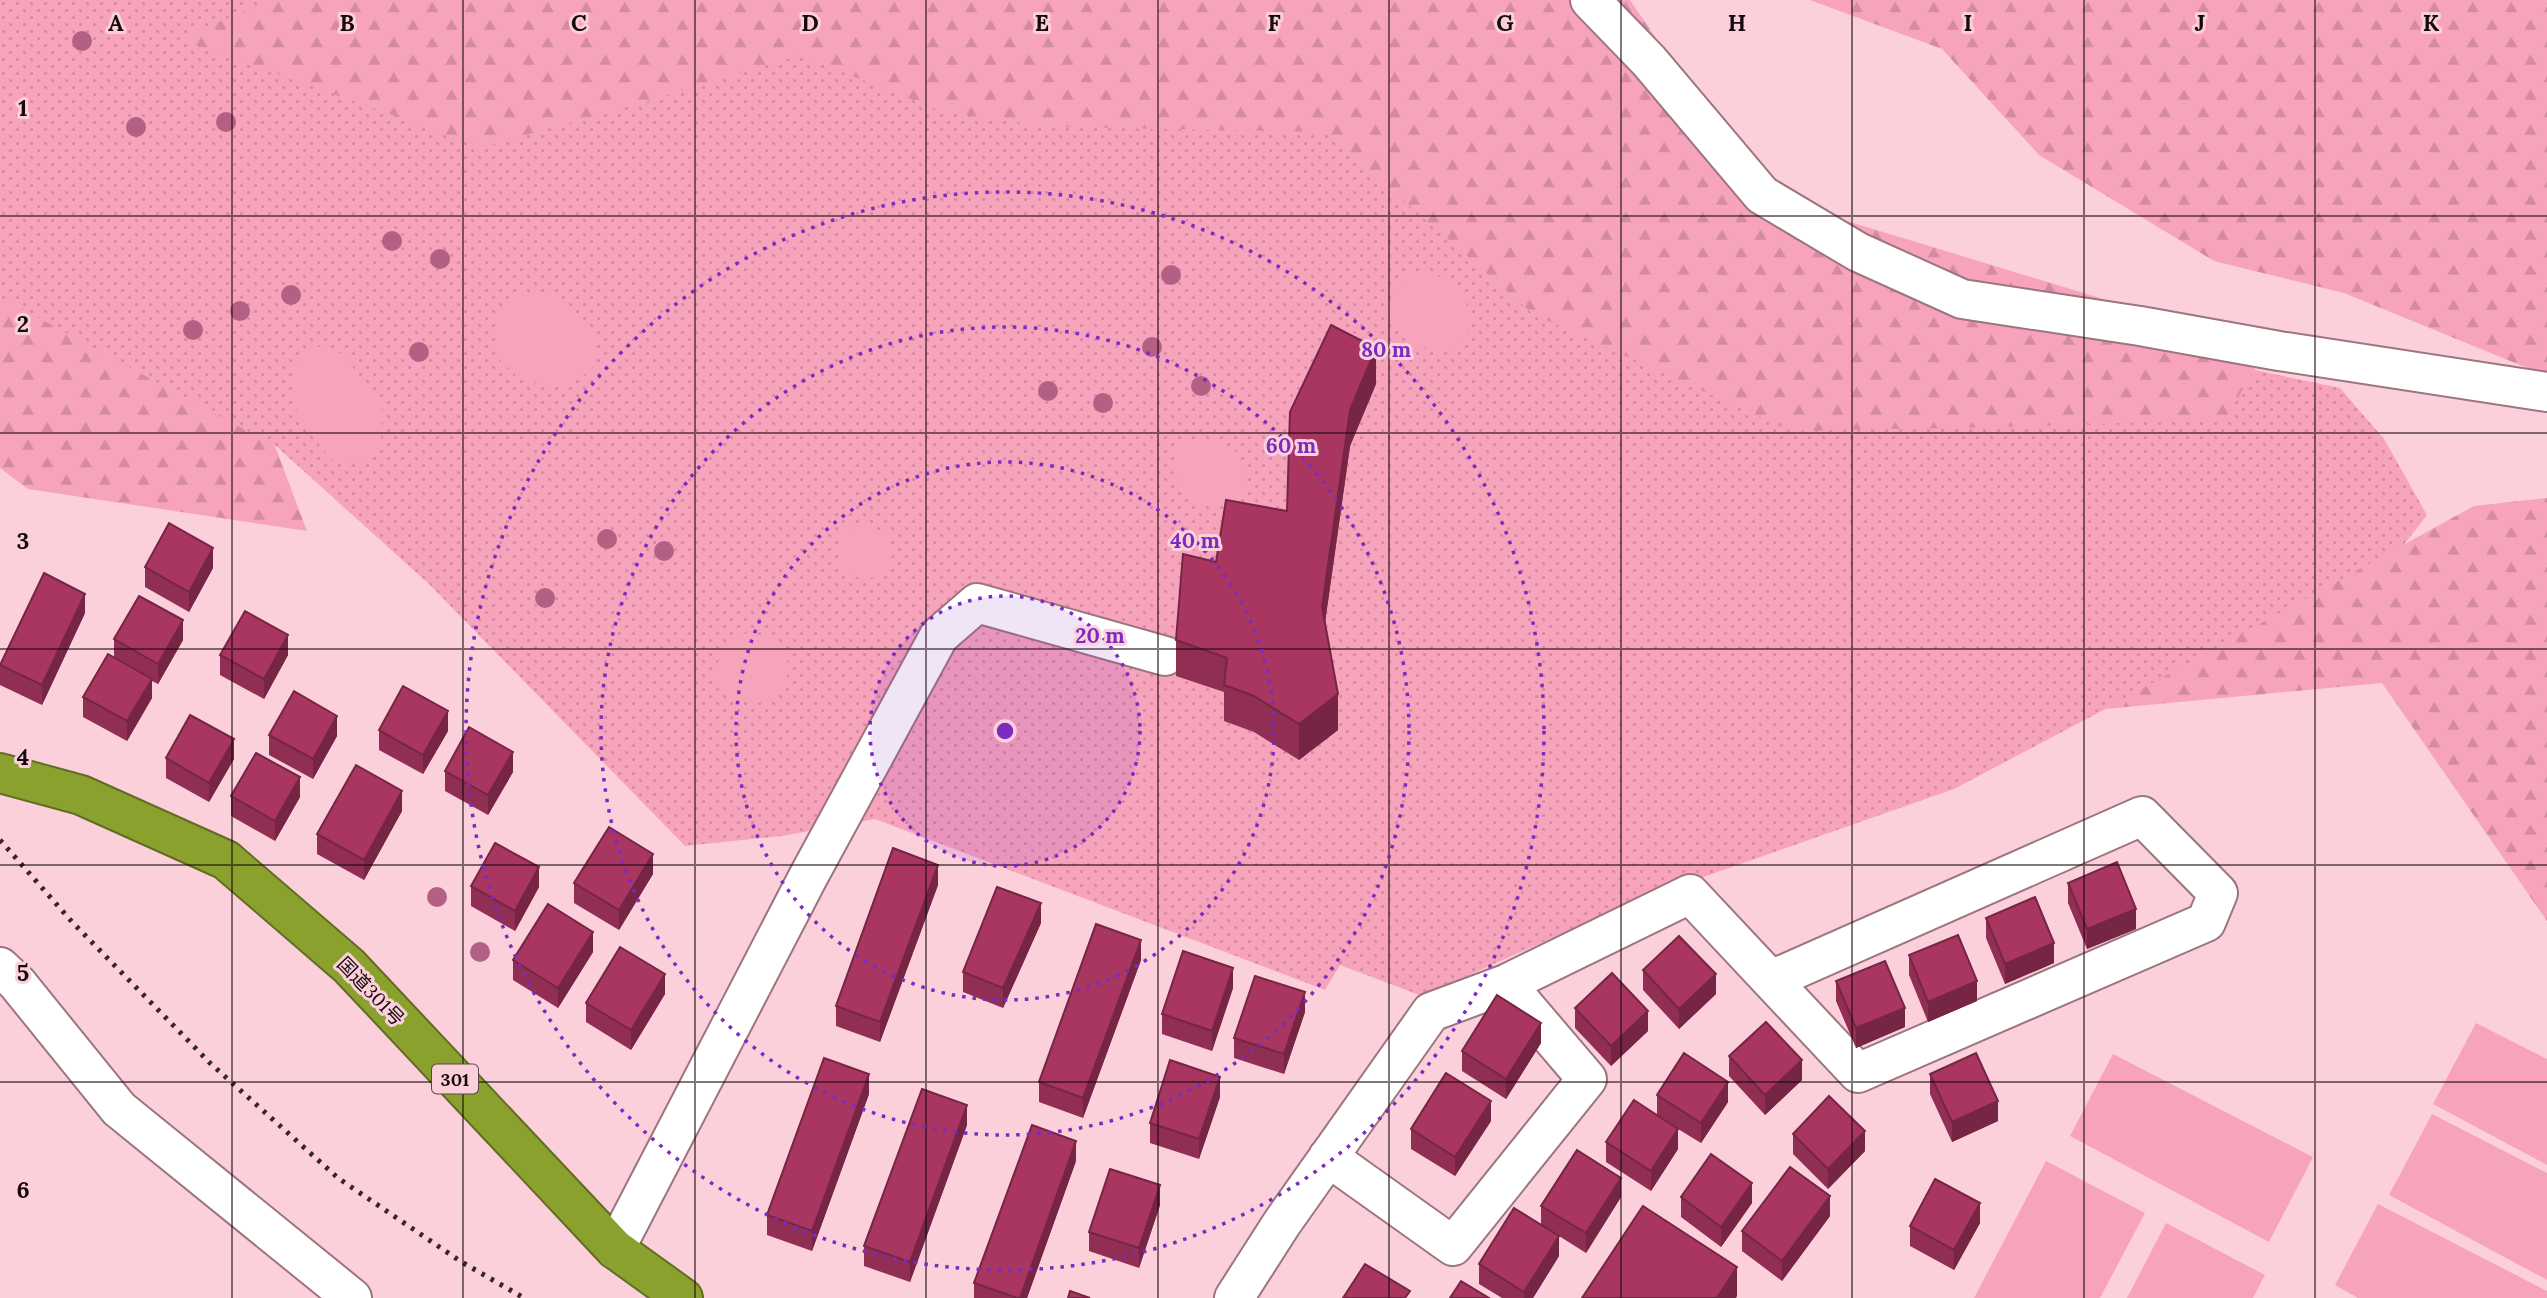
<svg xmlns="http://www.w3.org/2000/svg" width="2547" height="1298" font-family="Lora,'Noto Sans JP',serif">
  <defs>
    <pattern id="grass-dots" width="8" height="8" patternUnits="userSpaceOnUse" patternTransform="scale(1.75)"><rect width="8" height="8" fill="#f8a3bc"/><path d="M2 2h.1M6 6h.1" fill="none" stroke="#d48ba0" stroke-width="1.8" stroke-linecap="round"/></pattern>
    <pattern id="forest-firs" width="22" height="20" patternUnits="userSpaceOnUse" patternTransform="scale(1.75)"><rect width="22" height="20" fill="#f8a3bc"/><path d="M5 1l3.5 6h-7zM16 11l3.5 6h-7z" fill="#d48ba0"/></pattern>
  </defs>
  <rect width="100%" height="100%" fill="#fbd0db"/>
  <path fill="url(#grass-dots)" d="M0 0H1553L1736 210 2202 359 2340 388 2384 439 2427 515 2395 556 1954 789 1635 901 1422 996 1340 965 1325 990 875 819 782 836 685 846 430 585 276 446 0 389Z"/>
  <path fill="url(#forest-firs)" d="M271 0H1630L1762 195 2267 349 2225 419 2041 426 1791 431 1533 314 1326 132 1052 127 943 112 800 55 646 102 482 147 179 39Z
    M1810 0H2547V376L2344 293 2214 261 2039 155 1942 49Z
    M0 297 275 446 307 531 28 489 0 468Z
    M2547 498V921L2382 683 2105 709 2474 506Z"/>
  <path fill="#f8a3bc" d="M1430 272 1450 282 1465 299 1470 319 1467 335 1450 350 1417 346 1397 331 1389 311 1394 291 1409 275Z
    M546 292C573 309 580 316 597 343L592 370 562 388 519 378 501 362 495 333 498 314 518 293Z
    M314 345 343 354 382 407 381 448 362 460 331 459 297 417 294 369Z
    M1203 439C1239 445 1245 455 1244 490L1216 510 1191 499 1173 472 1177 443Z
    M855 524 873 527 890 537 892 562 881 575 861 580 842 565 838 537Z
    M738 633C745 634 753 633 760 635 784 642 797 665 782 686 777 693 767 698 760 703L728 697 714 680 721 651Z
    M2476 1023 2547 1059V1165L2433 1104Z
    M2113 1054 2313 1157 2269 1242 2070 1136Z
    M2432 1114 2547 1173V1280L2389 1195Z
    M2046 1161 2145 1213 2100 1298H1974Z
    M2378 1204 2547 1291V1298H2358L2335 1285Z
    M2166 1223 2265 1275 2253 1298H2127Z"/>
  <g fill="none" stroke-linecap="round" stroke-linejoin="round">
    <g stroke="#9c757f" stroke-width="42">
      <path id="minor" d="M1590 0 1649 61 1762 195 1858 252 1962 299 2140 326 2279 351 2547 392
        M0 967 17 983 119 1109 352 1298
        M1328 1157 1453 1246 1587 1079 1506 984
        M615 1249 808 877 939 636 977 603 1165 656
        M1234 1298 1282 1223 1431 1012 1506 984 1690 894 1858 1073 2206 922 2218 893 2142 816 1771 980"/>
    </g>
    <g stroke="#626c22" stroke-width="42">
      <path id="highway" d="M0 773 81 795 226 860 349 966 615 1249 683 1298"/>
    </g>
    <use href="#minor" stroke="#fff" stroke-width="38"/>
    <use href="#highway" stroke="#8aa22d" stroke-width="38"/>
    <path stroke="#37252a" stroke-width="5" stroke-dasharray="3.5 7" stroke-linecap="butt" d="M0 840 73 923 210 1063 338 1178 460 1261 524 1298"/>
  </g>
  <g fill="#b46084">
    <circle cx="82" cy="41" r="10"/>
    <circle cx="226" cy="122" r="10"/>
    <circle cx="136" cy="127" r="10"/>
    <circle cx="392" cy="241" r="10"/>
    <circle cx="440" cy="259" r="10"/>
    <circle cx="1171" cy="275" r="10"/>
    <circle cx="291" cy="295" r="10"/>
    <circle cx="240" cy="311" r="10"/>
    <circle cx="193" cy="330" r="10"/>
    <circle cx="1152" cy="347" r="10"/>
    <circle cx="419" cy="352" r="10"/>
    <circle cx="1201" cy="386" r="10"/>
    <circle cx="1048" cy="391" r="10"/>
    <circle cx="1103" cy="403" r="10"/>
    <circle cx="607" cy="539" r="10"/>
    <circle cx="664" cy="551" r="10"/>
    <circle cx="545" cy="598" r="10"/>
    <circle cx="437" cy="897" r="10"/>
    <circle cx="480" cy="952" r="10"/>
  </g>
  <path fill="#912e53" d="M1376 384 1350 446 1325 623 1338 730 1299 760 1254 732 1224 721V692L1176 676V640L1216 562 1287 511Z
    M145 567 213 568 189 612 145 587Z
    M85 613 42 705 0 685V665Z
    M114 639 183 640 158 684 152 681V698L127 741 83 717V697L114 657Z
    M220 655H288L264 699 220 675Z
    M379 730 448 731 423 774 379 750Z
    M269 735 337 736 313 779 269 755Z
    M166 758 234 759 209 802 166 778Z
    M445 771 513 772 488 815 445 791Z
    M231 796 300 797 275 841 231 816Z
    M402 811 364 880 317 854V834Z
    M653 874 619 930 574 903V883Z
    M2068 883 2136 929 2087 949 2068 903Z
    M938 885 880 1042 836 1026V1006Z
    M471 886 539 887 515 931 471 906Z
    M1986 918 2054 963 2005 984 1986 938Z
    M1041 923 1003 1008 963 992V972Z
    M593 952 558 1008 513 980V960Z
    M1909 955 1977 1001 1928 1022 1909 975Z
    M1141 960 1083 1118 1039 1102V1082Z
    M1643 970 1716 994 1679 1029 1643 990Z
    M1836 981 1905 1027 1856 1048 1836 1001Z
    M1233 988 1212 1051 1162 1034V1014Z
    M665 994 631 1050 586 1022V1003Z
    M1575 1008 1648 1031 1611 1066 1575 1028Z
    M1305 1012 1284 1074 1234 1058V1038Z
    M1541 1043 1506 1099 1462 1071V1051Z
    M1729 1056 1802 1080 1765 1115 1729 1076Z
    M1930 1074 1998 1121 1952 1142 1930 1094Z
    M869 1094 812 1251 767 1235V1215Z
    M1657 1095 1728 1102 1701 1143 1678 1129V1149L1651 1191 1606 1162V1142L1657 1115Z
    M1220 1097 1199 1159 1150 1143V1123Z
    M1491 1121 1455 1176 1411 1149V1129Z
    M967 1125 910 1282 864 1266V1246Z
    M1793 1134 1865 1151 1828 1189 1793 1154Z
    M1076 1161 1027 1298H974V1283Z
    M1621 1197 1586 1253 1559 1236V1256L1533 1298H1502L1479 1284V1264L1541 1225V1206Z
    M1681 1197 1752 1203 1721 1247 1681 1217Z
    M1160 1205 1139 1268 1089 1251V1232Z
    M1830 1216 1782 1281 1742 1251V1231Z
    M1980 1223 1954 1270 1910 1246V1226Z"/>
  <path fill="#762544" d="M1376 348V384L1350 446 1322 643V607L1350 410Z
    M213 548V568L189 612V592Z
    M85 594V613L42 705V685Z
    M183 620V640L158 684V664Z
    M288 635V655L264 699V679Z
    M152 679V698L127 741V721Z
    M1338 694V730L1299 760V724Z
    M448 711V731L423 774V755Z
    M337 716V736L313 779V759Z
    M234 739V759L209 802V783Z
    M513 752V772L488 815V795Z
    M300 777V797L275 841V821Z
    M402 791V811L364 880V860Z
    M653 854V874L619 930V910Z
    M938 865V885L880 1042V1022Z
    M539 867V887L515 931V911Z
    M1041 903V923L1003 1008V988Z
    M2136 909V929L2087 949V929Z
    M593 932V952L558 1008V988Z
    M1141 940V960L1083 1118V1098Z
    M2054 943V963L2005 984V964Z
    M1233 968V988L1212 1051V1031Z
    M665 974V994L631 1050V1030Z
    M1716 974V994L1679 1029V1009Z
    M1977 981V1001L1928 1022V1002Z
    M1305 992V1012L1284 1074V1054Z
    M1905 1008V1027L1856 1048V1028Z
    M1648 1011V1031L1611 1066V1046Z
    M1541 1023V1043L1506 1099V1079Z
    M1802 1060V1080L1765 1115V1095Z
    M869 1074V1094L812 1251V1231Z
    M1220 1077V1097L1199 1159V1139Z
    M1728 1082V1102L1701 1143V1123Z
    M1491 1101V1121L1455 1176V1157Z
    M1998 1101V1121L1952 1142V1122Z
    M967 1105V1125L910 1282V1262Z
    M1678 1129V1149L1651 1191V1171Z
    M1865 1131V1151L1828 1189V1169Z
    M1076 1141V1161L1027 1298H1020Z
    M1621 1178V1197L1586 1253V1233Z
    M1752 1183V1203L1721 1247V1227Z
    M1160 1185V1205L1139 1268V1248Z
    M1830 1196V1216L1782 1281V1261Z
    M1980 1203V1223L1954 1270V1250Z
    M1559 1236V1256L1533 1298H1524V1292Z
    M1737 1267V1296L1736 1298H1717Z"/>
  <path fill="#a93561" stroke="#762544" stroke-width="2" d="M1331 325 1376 348 1350 410 1322 607 1338 694 1299 724 1254 696 1224 685 1227 658 1176 640 1183 554 1216 562 1226 500 1287 511 1290 412Z
    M169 523 213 548 189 592 145 567Z
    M44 573 85 594 42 685 0 665Z
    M139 596 183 620 158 664 114 639Z
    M245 611 288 635 264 679 220 655Z
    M108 654 152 679 127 721 83 697Z
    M403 686 448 711 423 755 379 730Z
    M294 691 337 716 313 759 269 735Z
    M190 715 234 739 209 783 166 758Z
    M469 727 513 752 488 795 445 771Z
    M256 753 300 777 275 821 231 796Z
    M356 765 402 791 364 860 317 834Z
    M609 827 653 854 619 910 574 883Z
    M495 843 539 867 515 911 471 886Z
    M893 848 938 865 880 1022 836 1006Z
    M2117 862 2136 909 2087 929 2068 883Z
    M997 887 1041 903 1003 988 963 972Z
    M2035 897 2054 943 2005 964 1986 918Z
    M548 904 593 932 558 988 513 960Z
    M1096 924 1141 940 1083 1098 1039 1082Z
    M1958 935 1977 981 1928 1002 1909 955Z
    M1679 936 1716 974 1679 1009 1643 970Z
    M620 947 665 974 631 1030 586 1003Z
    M1183 951 1233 968 1212 1031 1162 1014Z
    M1885 961 1905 1008 1856 1028 1836 981Z
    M1612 973 1648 1011 1611 1046 1575 1008Z
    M1255 976 1305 992 1284 1054 1234 1038Z
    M1497 995 1541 1023 1506 1079 1462 1051Z
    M1766 1022 1802 1060 1765 1095 1729 1056Z
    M1684 1053 1728 1082 1701 1123 1657 1095Z
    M1976 1053 1998 1101 1952 1122 1930 1074Z
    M824 1058 869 1074 812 1231 767 1215Z
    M1170 1060 1220 1077 1199 1139 1150 1123Z
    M1446 1073 1491 1101 1455 1157 1411 1129Z
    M922 1089 967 1105 910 1262 864 1246Z
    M1829 1096 1865 1131 1828 1169 1793 1134Z
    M1634 1100 1678 1129 1651 1171 1606 1142Z
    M1032 1125 1076 1141 1020 1298H1017L974 1283Z
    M1577 1150 1621 1178 1586 1233 1541 1206Z
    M1711 1154 1752 1183 1721 1227 1681 1197Z
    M1790 1167 1830 1196 1782 1261 1742 1231Z
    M1110 1169 1160 1185 1139 1248 1089 1232Z
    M1935 1179 1980 1203 1954 1250 1910 1226Z
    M1643 1206 1737 1267 1717 1298H1582Z
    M1514 1208 1559 1236 1524 1292 1479 1264Z
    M1365 1264 1410 1291 1405 1298H1343Z
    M1461 1281 1489 1298H1450Z
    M1070 1291 1090 1298H1068Z"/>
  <path fill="none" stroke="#17090d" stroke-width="2" stroke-opacity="0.55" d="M232 0V1298M463 0V1298M695 0V1298M926 0V1298M1158 0V1298M1389 0V1298M1621 0V1298M1852 0V1298M2084 0V1298M2315 0V1298M0 216H2547M0 433H2547M0 649H2547M0 865H2547M0 1082H2547"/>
  <circle cx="1005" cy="731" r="135" fill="#7b2cbf" fill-opacity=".12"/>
  <g fill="none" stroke="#7b2cbf" stroke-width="3.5" stroke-dasharray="3.5 7">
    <circle cx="1005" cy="731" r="135"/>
    <circle cx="1005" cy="731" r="269"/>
    <circle cx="1005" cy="731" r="404"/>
    <circle cx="1005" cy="731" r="539"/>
  </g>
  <g text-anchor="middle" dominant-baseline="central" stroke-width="6" stroke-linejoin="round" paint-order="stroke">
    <rect fill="#fbd0db" stroke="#5b454b" stroke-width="2" x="432" y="1064.5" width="46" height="29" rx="5"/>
    <g font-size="18" font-weight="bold" fill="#17090d">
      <text x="455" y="1079">301</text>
    </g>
    <g font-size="19" fill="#17090d" stroke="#fbd0db">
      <text transform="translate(371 991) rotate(46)">国道301号</text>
    </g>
  </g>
  <g font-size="23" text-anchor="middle" font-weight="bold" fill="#17090d" stroke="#fbd0db" stroke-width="6" stroke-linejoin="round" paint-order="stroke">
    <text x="116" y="31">A</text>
    <text x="347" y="31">B</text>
    <text x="579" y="31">C</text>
    <text x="810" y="31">D</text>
    <text x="1042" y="31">E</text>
    <text x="1274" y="31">F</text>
    <text x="1505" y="31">G</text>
    <text x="1737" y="31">H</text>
    <text x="1968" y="31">I</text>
    <text x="2200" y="31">J</text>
    <text x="2431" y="31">K</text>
    <text x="23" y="116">1</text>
    <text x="23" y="332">2</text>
    <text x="23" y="549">3</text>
    <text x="23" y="765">4</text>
    <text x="23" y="981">5</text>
    <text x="23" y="1198">6</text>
  </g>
  <circle cx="1005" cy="731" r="10" fill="#7b2cbf" stroke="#fbd0db" stroke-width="3.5"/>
  <g font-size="21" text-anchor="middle" font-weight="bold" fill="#7b2cbf" stroke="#fbd0db" stroke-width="6" stroke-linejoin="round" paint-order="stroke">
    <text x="1386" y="357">80 m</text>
    <text x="1291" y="453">60 m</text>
    <text x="1195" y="548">40 m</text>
    <text x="1100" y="643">20 m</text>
  </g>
</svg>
